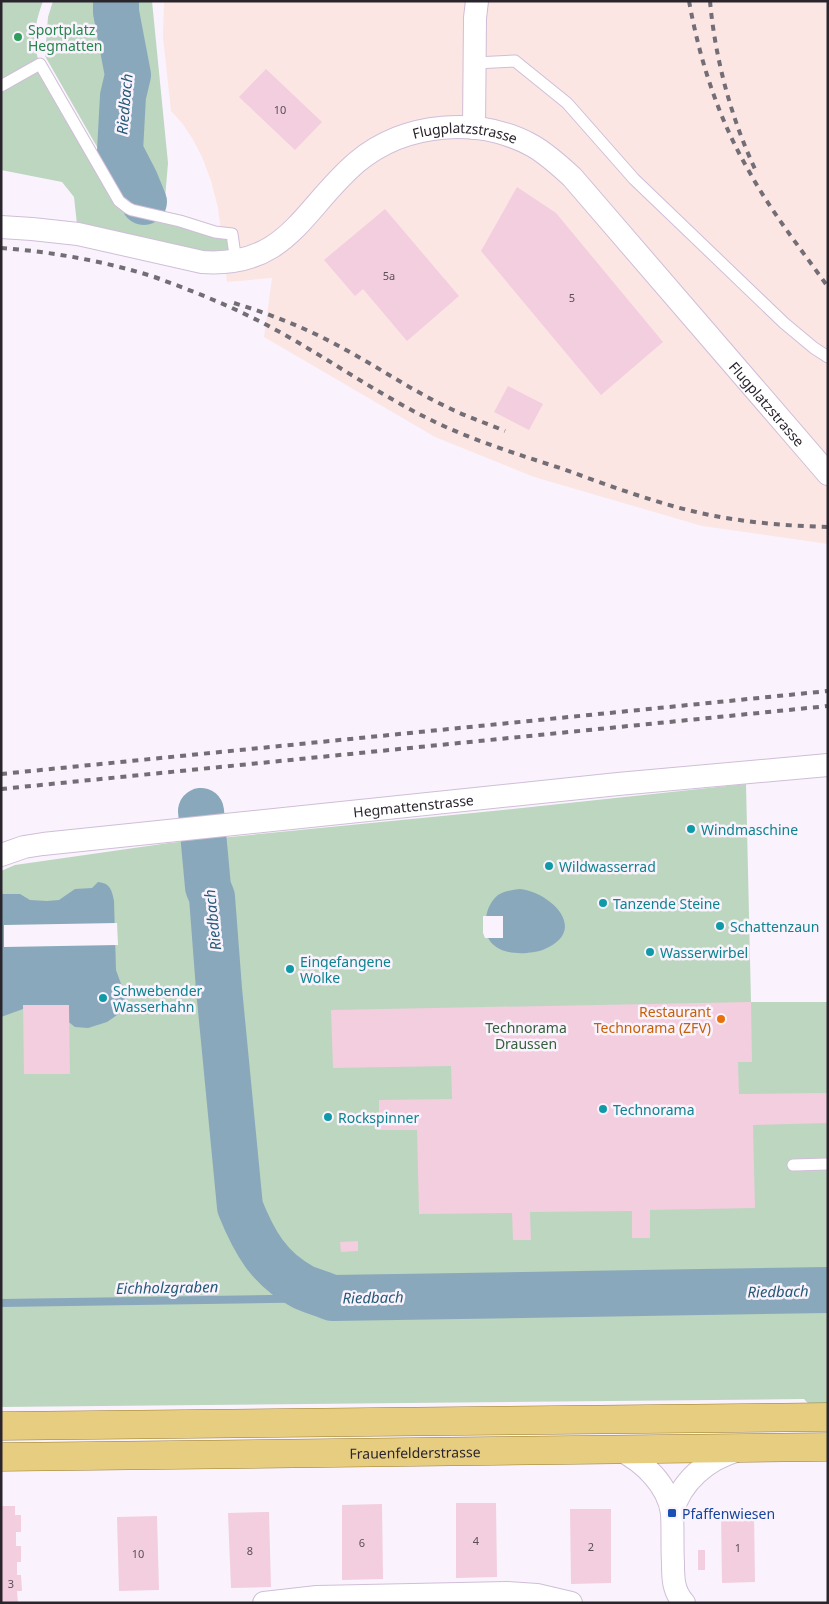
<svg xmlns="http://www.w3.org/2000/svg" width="829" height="1604" font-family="'Noto Sans',sans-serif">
  <rect width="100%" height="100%" fill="#faf3fd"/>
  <path fill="#fce6e4" d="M164 1H828V544L702 526 534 477 435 437 264 337 272 278 227 282 218 208 211 181 202 157 192 138 182 123 171 111 163 37Z"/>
  <path fill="#bdd6c0" d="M1 1H43C35 23 31 42 40 64L119 201 226 234 236 262 78 234 74 197 62 182 1 170Z
    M53 1H152L168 163 165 199 153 206C143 201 133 200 124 194L45 56 48 17Z
    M746 784 751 1002H828V1414L820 1416 804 1399 1 1407V871L15 865 169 843 493 811Z"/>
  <path fill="#89a8bb" d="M98 882C110 883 112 890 114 901L116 970 125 995V1002L120 1013 107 1022 88 1028 75 1027 57 1013 32 1007 23 1009 1 1017V894H20L30 900 47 901 59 900 75 889 92 888Z
    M520 889C549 892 587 927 549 947 542 951 535 952 527 953 503 955 481 945 486 918 487 909 491 901 498 895 504 891 512 890 520 889Z"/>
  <path fill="#faf3fd" d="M483 916H503V938H485L483 933Z
    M117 923 118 945 4 947V925Z"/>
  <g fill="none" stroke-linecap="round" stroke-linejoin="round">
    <path stroke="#89a8bb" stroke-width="8" d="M1 1303 332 1298"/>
    <path stroke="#89a8bb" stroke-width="46" d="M116 1V12L128 75 123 96 120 151 135 180 144 202
      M201 811 208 887 212 897 219 989 240 1207C254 1242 269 1269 303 1287 312 1291 323 1294 332 1298L828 1290"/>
  </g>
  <path fill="#f2cede" d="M266 69 322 122 295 150 239 97Z
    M517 187 556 213 663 342 601 395 481 251Z
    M385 209 459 296 407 341 363 289 355 296 324 260Z
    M508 386 543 404 529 430 494 412Z
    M751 1002 752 1062H738L739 1094 828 1093V1123L753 1125 755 1208 650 1210V1238H632V1211L530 1212 531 1240H513L512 1213 419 1214 417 1130H379V1100L452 1099 451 1066 333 1068 331 1010Z
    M23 1005H69L70 1074H24Z
    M358 1241V1251L341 1252 340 1242Z
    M456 1503H496L497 1577 456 1578Z
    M382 1504 383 1579 342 1580V1505Z
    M1 1506H15V1515H21V1532H16V1546H21V1562H17V1575H21L22 1591H17L18 1603H1Z
    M570 1509H611V1583L571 1584Z
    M721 1511H754L755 1582 722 1583Z
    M269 1512 271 1587 231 1588 228 1513Z
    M157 1516 159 1590 119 1591 117 1517Z
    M698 1550H705V1570H698Z"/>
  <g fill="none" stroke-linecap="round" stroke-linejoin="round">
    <g stroke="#cfbed7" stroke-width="13">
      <path id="service" d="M475 63 515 61 567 103 634 179 784 323 814 348 828 357
        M1 86 40 64 119 201 128 208 132 210 180 221 215 232 232 234 236 262
        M793 1165 828 1164"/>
    </g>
    <g stroke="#cfbed7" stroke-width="24">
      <g id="minor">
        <path d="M474 128 475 18 477 1"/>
        <path id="s1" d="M1 227 32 229 78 234 202 262C288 268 302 209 357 162 405 122 479 116 533 146 547 154 559 165 572 177L828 474"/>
        <path id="s2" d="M1 855 24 847 43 844 618 784 828 765"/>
        <path d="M620 1450C644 1462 668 1485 672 1513 673 1530 672 1547 673 1563 673 1578 673 1591 684 1603"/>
        <path d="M672 1513C681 1481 707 1459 739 1450"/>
        <path d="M264 1603 317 1597 507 1593 537 1595 571 1603"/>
      </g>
    </g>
    <g stroke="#997c2c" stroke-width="29">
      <g id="primary">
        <path d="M1 1426 828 1417"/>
        <path id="s3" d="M1 1457 828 1447"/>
      </g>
    </g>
    <use href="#service" stroke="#fff" stroke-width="11"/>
    <use href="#minor" stroke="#fff" stroke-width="22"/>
    <use href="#primary" stroke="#e6cd80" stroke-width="28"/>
    <path stroke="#736d76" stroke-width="4" stroke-dasharray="6 6" stroke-linecap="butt" d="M689 1C700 62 719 120 750 173 772 213 801 249 828 287
      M710 1C715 58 731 118 755 169
      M1 248C55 252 109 262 161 279
      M154 277C199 293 243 311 285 335 333 362 377 393 425 417 468 439 514 453 560 468 611 486 662 506 715 516 752 523 790 526 828 527
      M234 303C273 315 311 330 346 350 381 369 413 391 449 408 467 417 486 423 505 431
      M1 774 828 691
      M1 789 828 706"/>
  </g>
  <circle fill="#2e9e5b" stroke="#faf3fd" stroke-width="2" cx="18" cy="37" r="5"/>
  <g fill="#0f9aa8" stroke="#faf3fd" stroke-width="2">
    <circle cx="691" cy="829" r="5"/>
    <circle cx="549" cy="866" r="5"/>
    <circle cx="603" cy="903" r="5"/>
    <circle cx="720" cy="926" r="5"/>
    <circle cx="650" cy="952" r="5"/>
    <circle cx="290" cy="969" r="5"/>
    <circle cx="103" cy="998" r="5"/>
    <circle cx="603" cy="1109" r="5"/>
    <circle cx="328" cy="1117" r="5"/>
  </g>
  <circle fill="#e8710a" stroke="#faf3fd" stroke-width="2" cx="721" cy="1019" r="5"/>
  <rect fill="#1a4fb4" stroke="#faf3fd" stroke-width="2" x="667" y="1508" width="10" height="10" rx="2.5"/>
  <g text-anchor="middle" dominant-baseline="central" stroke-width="5" stroke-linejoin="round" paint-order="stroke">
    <g font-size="11" fill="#5c4e59">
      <text x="280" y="109">10</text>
      <text x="389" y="275">5a</text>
      <text x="572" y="297">5</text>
      <text x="476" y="1540">4</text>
      <text x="362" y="1542">6</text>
      <text x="591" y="1546">2</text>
      <text x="738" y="1547">1</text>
      <text x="250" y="1550">8</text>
      <text x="138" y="1553">10</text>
      <text x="11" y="1583">3</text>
    </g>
    <g font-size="14" fill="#27864d" stroke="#faf3fd" text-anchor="start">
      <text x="28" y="29">Sportplatz<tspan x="28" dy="16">Hegmatten</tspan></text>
    </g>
    <g font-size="14" fill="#2a242d" stroke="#faf3fd">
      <text stroke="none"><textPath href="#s1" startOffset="514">Flugplatzstrasse</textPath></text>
      <text stroke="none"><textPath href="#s1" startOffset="934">Flugplatzstrasse</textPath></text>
      <text stroke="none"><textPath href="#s2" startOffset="416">Hegmattenstrasse</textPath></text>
      <text stroke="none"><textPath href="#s3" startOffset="414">Frauenfelderstrasse</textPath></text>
    </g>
    <g font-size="14" fill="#0d838f" stroke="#faf3fd" text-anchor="start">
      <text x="701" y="829">Windmaschine</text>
      <text x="559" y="866">Wildwasserrad</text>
      <text x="613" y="903">Tanzende Steine</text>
      <text x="730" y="926">Schattenzaun</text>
      <text x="660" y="952">Wasserwirbel</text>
      <text x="300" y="961">Eingefangene<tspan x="300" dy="16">Wolke</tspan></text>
      <text x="113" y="990">Schwebender<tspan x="113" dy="16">Wasserhahn</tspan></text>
      <text x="613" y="1109">Technorama</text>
      <text x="338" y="1117">Rockspinner</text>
    </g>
    <g font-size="14" fill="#c56008" stroke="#faf3fd" text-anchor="end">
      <text x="711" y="1011">Restaurant<tspan x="711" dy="16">Technorama (ZFV)</tspan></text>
    </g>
    <g font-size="14" fill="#355f3b" stroke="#faf3fd">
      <text x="526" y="1027">Technorama<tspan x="526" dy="16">Draussen</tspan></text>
    </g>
    <g font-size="14" fill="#164399" stroke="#faf3fd" text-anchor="start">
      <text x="682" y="1513">Pfaffenwiesen</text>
    </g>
    <g font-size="15" font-style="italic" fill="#235a77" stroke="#faf3fd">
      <text transform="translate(124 104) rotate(-85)">Riedbach</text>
      <text transform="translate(212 920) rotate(-96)">Riedbach</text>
      <text transform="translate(167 1287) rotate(-1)">Eichholzgraben</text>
      <text transform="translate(778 1291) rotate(-1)">Riedbach</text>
      <text transform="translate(373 1297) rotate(-1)">Riedbach</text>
    </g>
  </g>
  <rect width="829" height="1604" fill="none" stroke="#2a242d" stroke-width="5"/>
</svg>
